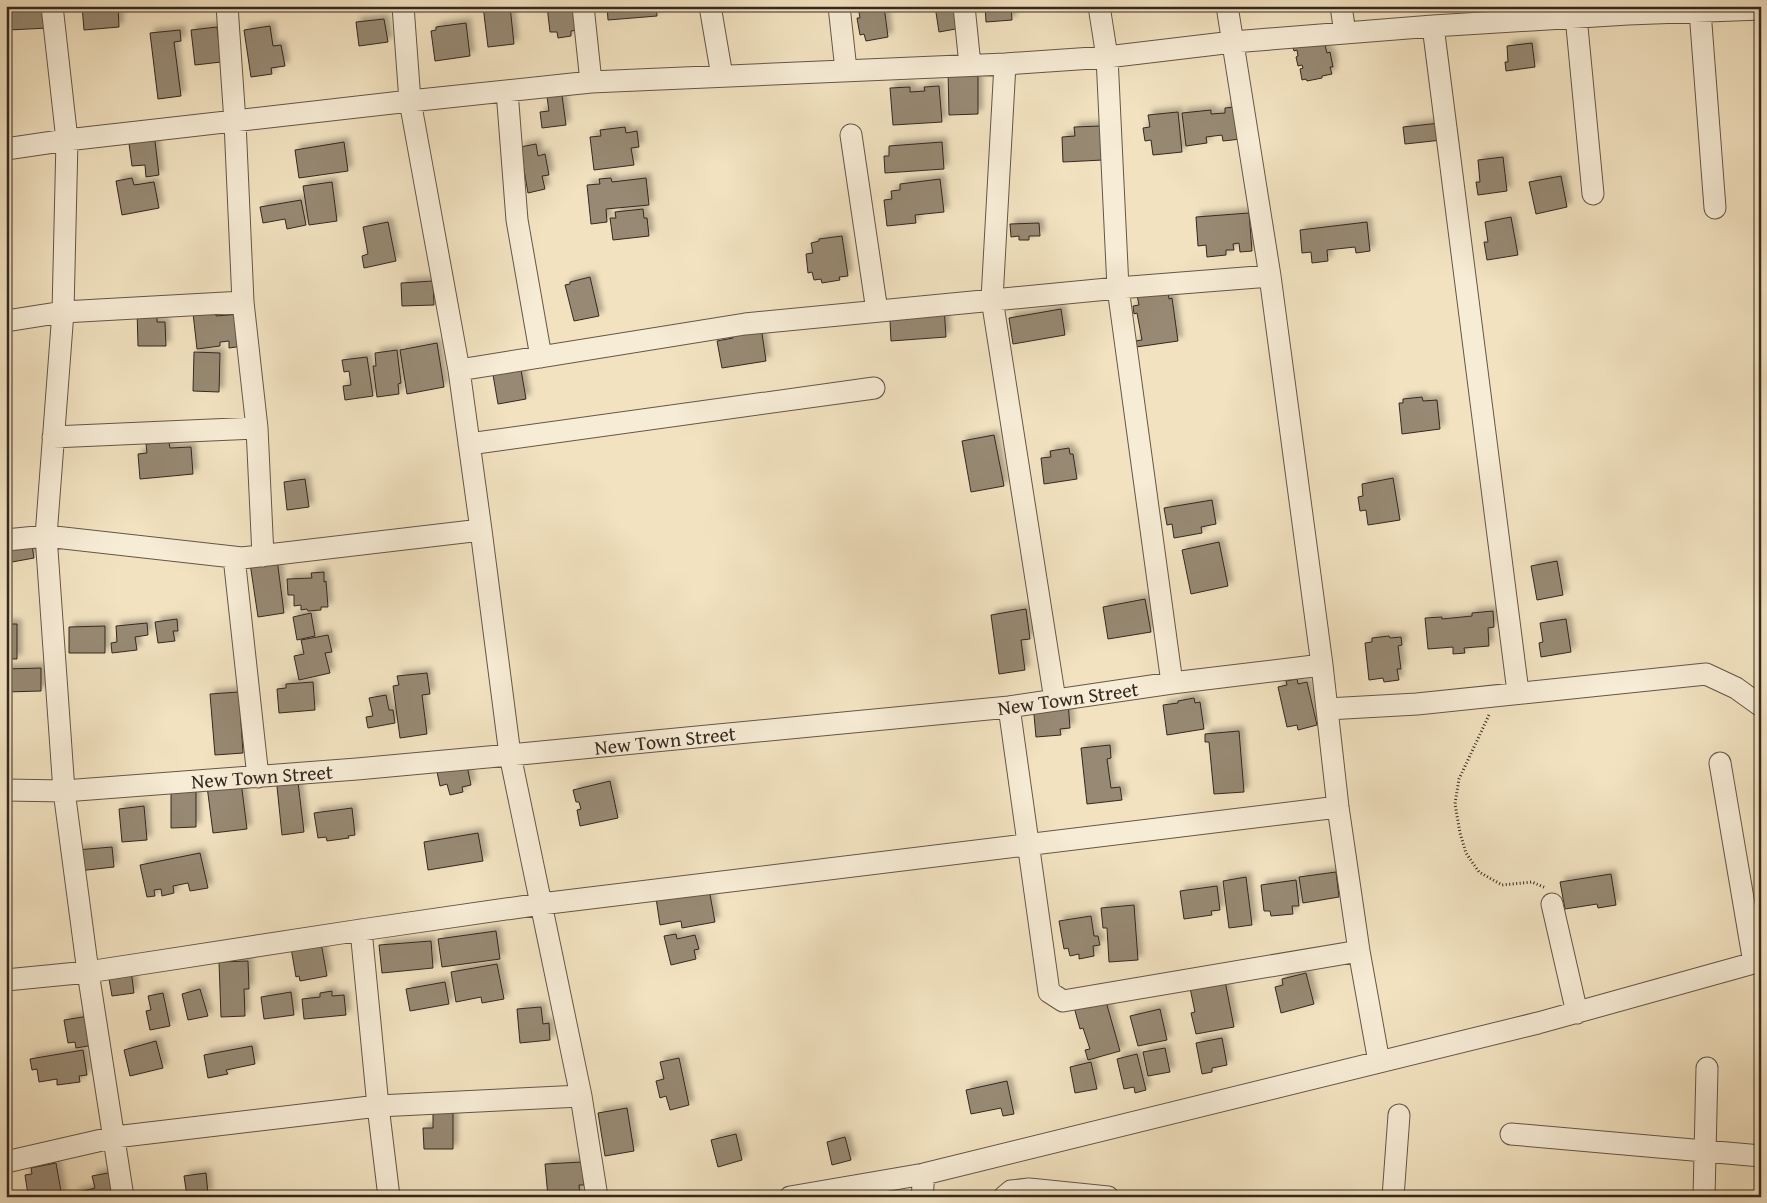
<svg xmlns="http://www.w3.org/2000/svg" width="1767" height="1203" font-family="'Gentium Book Plus',serif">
  <defs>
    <filter id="shadow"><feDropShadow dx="4.5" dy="-4.5" stdDeviation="2.5" flood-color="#0004"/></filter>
  </defs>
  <rect width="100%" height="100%" fill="#f2e2c0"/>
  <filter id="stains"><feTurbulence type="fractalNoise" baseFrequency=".004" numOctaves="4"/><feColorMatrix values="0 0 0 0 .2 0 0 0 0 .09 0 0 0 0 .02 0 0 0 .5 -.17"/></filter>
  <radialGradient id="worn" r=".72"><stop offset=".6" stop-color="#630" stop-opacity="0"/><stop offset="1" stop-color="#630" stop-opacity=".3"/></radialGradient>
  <path fill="#978973" stroke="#34281f" filter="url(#shadow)" d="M6 6H47L48 28 8 30Z
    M82 6H118L119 27 84 30Z
    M483 6H510L514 44 488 47Z
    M547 6H580L583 29 571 31V36L558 38 557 32H550Z
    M607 6H656L657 16 608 20Z
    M858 6H884L888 37 866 41 864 34 860 35 857 18H860Z
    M935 6H957L961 28 939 32Z
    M985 6H1011L1012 20 986 22Z
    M384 19 388 42 359 46 356 22Z
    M466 23 470 56 435 61 431 31 436 30V27Z
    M270 26 273 46 281 45 285 66 271 68 272 74 251 77 244 30Z
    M217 27 221 62 195 65 191 30Z
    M180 30 181 41 174 42 181 96 158 99 150 33Z
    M1324 41 1327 53 1330 52 1333 67H1330L1332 74 1322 76V78L1307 81 1306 79 1302 80 1300 69 1303 68 1302 65 1298 66 1296 57 1298 56 1297 50 1294 51 1292 42Z
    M1532 43 1535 67 1506 71 1505 62H1508L1507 46Z
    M948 71H978V114L949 115Z
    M939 86 942 122 893 125 890 88 910 87V92L925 91 924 87Z
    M561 88 566 125 542 128 540 112 549 111 546 90Z
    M1234 107 1241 139 1223 141 1222 135 1206 137 1207 143 1186 146 1182 113 1211 110V114L1225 113V108Z
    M1178 112 1182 152 1153 155 1151 140 1145 141 1143 128 1150 127 1148 115Z
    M1440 123 1442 140 1405 144 1403 127Z
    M1100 126 1103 160 1063 162 1062 137 1075 136 1074 127Z
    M625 127 626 133 637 131 639 147 631 148 634 165 594 170 590 137 601 136 600 130Z
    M154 133 159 175 146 177 145 165 132 166 128 136Z
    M344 142 348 171 299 178 295 150Z
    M942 142 944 169 885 173 884 156H889V146Z
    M536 144 538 156 545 154 549 175 542 176 545 189 528 193 520 147Z
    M1503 157 1507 191 1478 195 1476 182H1480L1478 160Z
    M1561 176 1567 207 1536 214 1529 182Z
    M132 178 134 185 154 182 159 208 122 215 116 181Z
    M611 178 612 182 646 178 649 205 606 209 607 222 591 224 587 185 600 184 599 179Z
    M940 179 944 212 915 215 916 223 887 226 884 200 892 199 891 191 900 190V184Z
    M332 182 337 221 309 225 303 186Z
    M301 200 306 225 287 229 285 219 263 223 260 207Z
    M643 209 644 218H647L649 236 613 240 610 218H616L615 212Z
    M1249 213 1252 251 1240 252 1239 243 1233 244 1234 250H1226V255L1207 257 1206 245 1198 246 1196 217Z
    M1511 217 1518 255 1487 260 1484 242H1488L1485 222Z
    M388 222 396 261 364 268 362 256 368 254 363 227Z
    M1367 222 1370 251 1356 253 1355 247 1327 250 1328 261 1312 263 1311 252 1302 253 1300 230Z
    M1039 223 1040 236H1029V240H1019V236L1011 237 1010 224Z
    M842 236 848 276 839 277 840 280 822 283 821 279 814 280 812 272 808 273 806 254 813 253 811 243 819 241V239Z
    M590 277 599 316 574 321 565 285 570 284V282Z
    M433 281 434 305 402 306 401 283Z
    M1168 291 1169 299 1172 298 1178 341 1136 347 1135 341 1142 340 1137 313 1134 314 1133 306 1139 305 1137 295Z
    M944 306 946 337 891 341 890 320Z
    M137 309 157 315V322H165L166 346H138Z
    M1061 309 1065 335 1013 344 1009 318Z
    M216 311V316L240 314 243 346 229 348V341L220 342V346L197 349 193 313Z
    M761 327 766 361 722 368 717 341 733 338 732 332Z
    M437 343 444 387 407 394 400 350Z
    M397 350 401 383 398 384 399 394 377 397 373 366H376L375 353Z
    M194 352 220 353 219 392 193 391Z
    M367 357 373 396 345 400 343 386 351 385 349 371 344 372 342 360Z
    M520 364 526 399 498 404 492 369Z
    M1422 397 1423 401 1437 400 1440 429 1402 434 1399 403H1403V399Z
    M994 435 1004 486 971 492 962 441Z
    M169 442 170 448 191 447 193 474 140 479 138 454 147 453 146 444Z
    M1069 448 1070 454H1073L1077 479 1044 484 1041 458 1051 457 1050 451Z
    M1393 478 1400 520 1368 525 1366 510 1360 511 1358 497 1363 496 1362 484Z
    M305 479 309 507 287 510 284 482Z
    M1212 500 1216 524 1201 527 1202 533 1174 538 1172 524 1167 525 1164 508Z
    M31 539 34 558 12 562 8 544Z
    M1219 542 1228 586 1191 594 1182 550Z
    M277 559 284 613 258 617 250 563Z
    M1557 561 1563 595 1537 600 1531 566Z
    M324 572V582L326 581 328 607H321V610L308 611 307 609 301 610V605L294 606V595H288L287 579 312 578 311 573Z
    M1145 599 1151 632 1108 639 1103 607Z
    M1026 609 1030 639 1021 640 1025 670 999 674 991 615Z
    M1493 611 1494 627 1488 628 1489 646 1464 648 1465 653 1453 654V647L1428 649 1425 618 1442 617V619L1472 616V613Z
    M311 613 315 636 297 640 293 617Z
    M177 619 178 631H173L175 641 158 643 155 622Z
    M1566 619 1571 652 1541 657 1539 643 1543 642 1540 623Z
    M147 623 148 635 135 637 137 650 112 653 111 643 117 642 116 626Z
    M6 624H17V659H6Z
    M105 626V653H69V627Z
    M328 635 332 652 325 653 330 673 299 680 294 656 304 654 301 640Z
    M1389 636 1390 638 1401 637 1402 645 1398 646 1401 669H1397L1399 680 1384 682 1383 678 1369 680 1365 643 1372 642V638Z
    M41 668V691L6 692V669Z
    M427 673 430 694 422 695 427 734 400 738 393 686 399 685 397 676Z
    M1297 679 1298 684 1307 682 1317 725 1298 730 1297 725 1287 727 1278 687 1287 685 1286 681Z
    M313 682 315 710 279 713 277 689 286 688V684Z
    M239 692 243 753 215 755 210 694Z
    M386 695 389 710H393L395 723 368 728 366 717 373 716 369 698Z
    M1194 698 1195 703 1200 702 1204 729 1167 735 1163 705 1178 703V701Z
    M1068 701 1070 728 1060 729 1061 735 1036 737 1033 704Z
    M1239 731 1244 792 1214 794 1209 742H1205V734Z
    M1110 745 1111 758 1107 759 1111 788 1120 787 1122 800 1087 804 1081 748Z
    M465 756 471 785 462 787 463 792 450 795 447 784 440 786 435 762Z
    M297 774 304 832 282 835 276 777Z
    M610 781 618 818 580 826 577 810 581 809 579 802H576L573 790Z
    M241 782 247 829 213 833 207 786Z
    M171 785H196V827L171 828Z
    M144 806 147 840 122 842 119 809Z
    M352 808 355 835 348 836 349 838 327 841 326 837 318 838 314 813Z
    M478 833 483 861 428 870 424 842Z
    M112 847 114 867 78 871 76 850Z
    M200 853 208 888 190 891 188 883 173 886 174 893 162 896 161 889 154 890 155 896 147 897 140 865Z
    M1336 872 1339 897 1303 903 1299 877Z
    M1611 874 1616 905 1598 908 1597 904 1565 909 1560 882Z
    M1246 877 1252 925 1229 928 1223 881Z
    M1296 880 1299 906H1292L1293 914 1271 916 1270 911H1264L1261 885Z
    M1217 886 1220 910 1211 911 1212 915 1184 919 1180 891Z
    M709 889 715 922 682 928 681 921 660 925 656 898Z
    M1134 905 1138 960 1109 962 1107 928H1103L1101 908Z
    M1091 916 1094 936H1098L1100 945 1093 946 1094 956 1079 959V954L1070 956 1068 948 1064 949 1059 921Z
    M496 931 500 959 442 967 438 939Z
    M676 934 677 939 695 935 699 949 694 950 696 959 671 965 664 936Z
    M320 937 327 976 300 981 299 976 296 977 290 942Z
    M431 941 433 968 382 973 379 945Z
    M248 961 249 989H244L245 1016 221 1017 219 962Z
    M497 964 504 999 482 1003 481 997 456 1002 451 972Z
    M131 970 134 993 112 996 108 973Z
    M1306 973 1314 1004 1281 1013 1275 987 1283 985 1282 979Z
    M1225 981 1234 1027 1196 1034 1191 1013 1195 1012 1190 988Z
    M445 982 449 1004 410 1011 406 989Z
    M200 989 208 1016 188 1020 182 994Z
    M332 991V996L344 995 346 1015 304 1019 302 999 320 997V993Z
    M291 992 294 1015 264 1019 261 997Z
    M163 993 170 1026 150 1030 146 1011 151 1010 148 996Z
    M1105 998 1120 1051 1088 1060 1085 1050 1090 1049 1083 1028 1080 1029 1074 1007Z
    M541 1007 543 1024 549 1023 550 1040 520 1043 517 1009Z
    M1160 1009 1167 1040 1138 1046 1130 1016Z
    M89 1016 94 1045 76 1048 75 1042 68 1043 64 1020Z
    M1222 1038 1227 1065 1212 1068V1072L1202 1074 1196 1043Z
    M156 1041 163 1068 130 1076 124 1050Z
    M252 1046 255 1064 226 1070 228 1074 208 1078 204 1055Z
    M1165 1048 1170 1072 1148 1076 1143 1052Z
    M83 1050 87 1075 79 1076 80 1082 57 1085V1079L39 1082 37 1069 32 1070 30 1059Z
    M1137 1054 1146 1090 1135 1093 1134 1087 1124 1089 1117 1059Z
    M679 1058 689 1105 670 1110 666 1096 660 1098 656 1081 664 1079 660 1062Z
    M1091 1062 1097 1089 1075 1093 1070 1067Z
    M1007 1081 1014 1114 1003 1116 1001 1108 971 1114 966 1090Z
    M433 1103H453V1149H424L423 1128H433Z
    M627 1108 634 1151 605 1156 598 1113Z
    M736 1134 742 1160 718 1167 711 1140Z
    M845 1137 851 1160 832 1165 827 1142Z
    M582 1162 584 1185H579L580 1197H548L545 1164Z
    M56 1163 62 1197H35L34 1194 28 1195 25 1175 32 1174 31 1168Z
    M113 1172 119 1197H75V1193L95 1188 92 1176Z
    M206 1173 208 1194 187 1196 184 1176Z"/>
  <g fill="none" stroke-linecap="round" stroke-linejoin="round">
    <g stroke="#645647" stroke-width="23">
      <path id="minor" d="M52 6 67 140 63 312 46 536 64 791 88 972 123 1197
        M227 6 235 122 243 302 257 428 263 556
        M403 6 410 101 459 370 481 530 510 755 581 1096 597 1197
        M583 6 591 82
        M710 6 722 76
        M839 6 846 70
        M964 6 970 65
        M1099 6 1107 57 1118 288 1172 683
        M1227 6 1270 276 1322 665 1338 807 1359 951 1379 1062
        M1341 6 1345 33
        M1575 6 1593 194
        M1700 11 1715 208
        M1433 26 1518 692
        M1005 64 992 299 1055 700
        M507 91 517 220 541 357
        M851 135 877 311
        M6 149 67 140 410 101 591 82 1005 64 1107 57 1233 42 1433 26 1628 14 1761 9
        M6 321 63 312 243 302
        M459 370 745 324 1118 288 1270 276
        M53 437 257 428
        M469 444 874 388
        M6 540 46 536 242 558 481 530
        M234 557 258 777
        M1009 707 1049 992 1063 1001 1359 951
        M1327 709 1417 704 1706 674 1736 688 1761 706
        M1720 763 1754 963
        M6 790 64 791 357 769 510 755 1009 707 1172 683 1322 665
        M1552 904 1577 1013
        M361 930 378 1106 389 1197
        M6 980 88 972 361 930 541 904 1338 807
        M1511 1134 1761 1156
        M6 1162 115 1137 378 1106 581 1096
        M790 1197 924 1174 1538 1023 1761 961
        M922 1197 924 1174
        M1004 1197 1011 1191 1029 1189 1108 1197
        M1393 1197 1399 1115
        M1704 1197 1707 1068"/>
    </g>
    <path stroke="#34281f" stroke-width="3" stroke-dasharray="1 2.5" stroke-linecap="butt" d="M1489 715 1459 779 1455 804 1460 833 1466 853 1479 872 1502 885 1532 882 1546 888"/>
    <use href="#minor" stroke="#f7ecd6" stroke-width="21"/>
  </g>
  <g text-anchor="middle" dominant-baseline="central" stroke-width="4" stroke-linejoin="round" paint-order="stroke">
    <g font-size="20" fill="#34281f" stroke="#f7ecd6">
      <text transform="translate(1068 698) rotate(-8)">New Town Street</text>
      <text transform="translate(665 740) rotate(-6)">New Town Street</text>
      <text transform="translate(262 776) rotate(-4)">New Town Street</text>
    </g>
  </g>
  <rect width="1767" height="1203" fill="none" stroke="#f2e2c0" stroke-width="25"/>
  <rect x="8" y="8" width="1752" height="1188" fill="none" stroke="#34281f" stroke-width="2.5"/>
  <rect x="12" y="12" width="1742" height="1178" fill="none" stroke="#34281f"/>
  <rect width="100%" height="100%" filter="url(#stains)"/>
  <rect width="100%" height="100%" fill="url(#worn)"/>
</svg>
